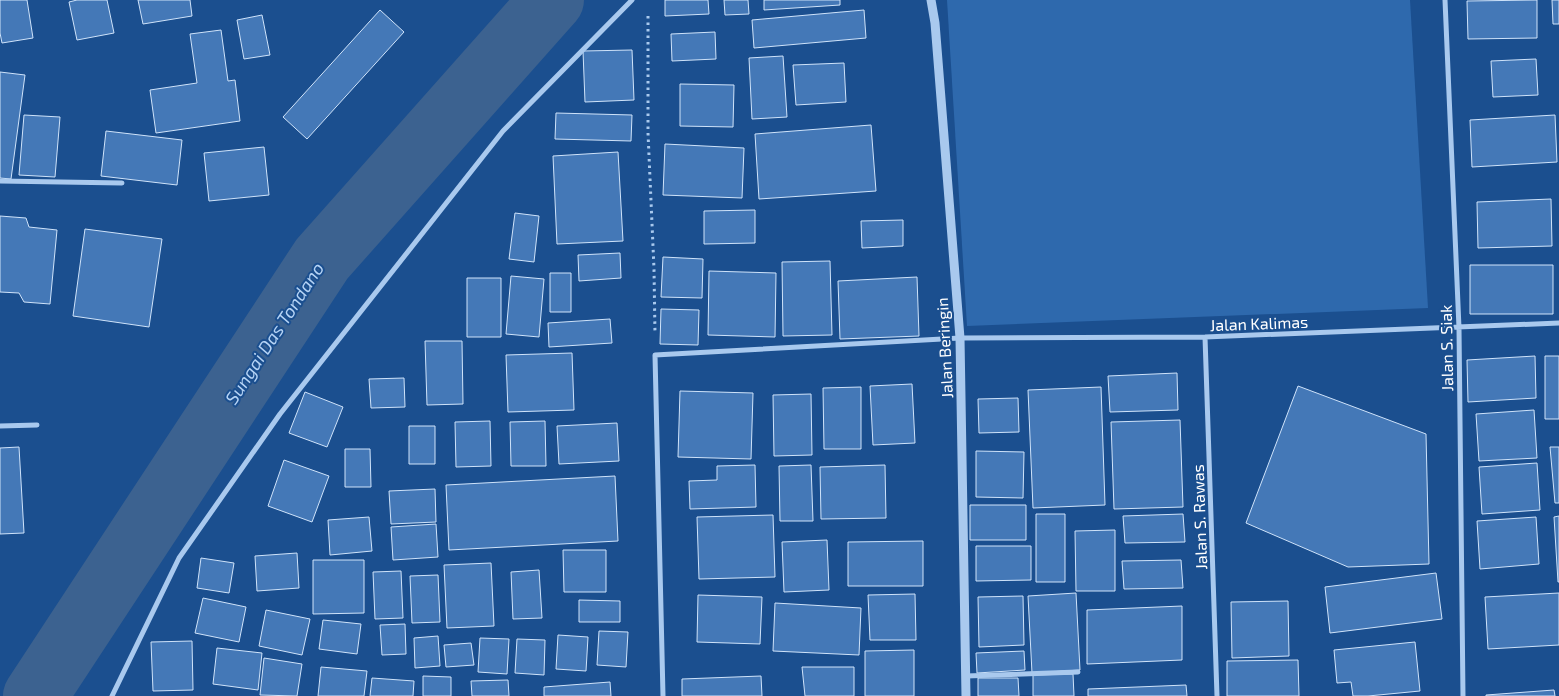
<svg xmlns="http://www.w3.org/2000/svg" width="1559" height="696" font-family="'Exo 2',sans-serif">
  <rect width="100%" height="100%" fill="#1b4f8f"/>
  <path fill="#2e69ad" d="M947 0H1410L1428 308 967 326Z"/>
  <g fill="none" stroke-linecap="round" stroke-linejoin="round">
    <path stroke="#3c6290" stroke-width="64" d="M35 696 322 259 552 0"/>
  </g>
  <path fill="#4478b7" stroke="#cfe3fa" d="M0 0H27L33 38 2 43 0 33Z
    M77 0H107L114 33 77 40 69 2Z
    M138 0H190L192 16 143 24Z
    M665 0H708L709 14 665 16Z
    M724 0H748L749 14 725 15Z
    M764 0H840V5L764 10Z
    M1537 0V38L1468 39 1467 1Z
    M1552 0H1559V24H1553Z
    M380 10 404 32 307 139 283 117Z
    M864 10 866 38 754 48 752 20Z
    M262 15 270 55 244 59 237 20Z
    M221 30 228 81 235 80 240 121 156 133 150 90 197 83 190 34Z
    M715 32 716 59 672 61 671 34Z
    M632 50 634 100 585 102 583 51Z
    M783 56 787 117 752 119 749 58Z
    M1536 59 1538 95 1493 97 1491 61Z
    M844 63 846 102 796 105 793 65Z
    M0 72 25 75 11 179 0 178Z
    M680 84 734 85 733 127 680 126Z
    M556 113 632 115 631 141 555 139Z
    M24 115 60 117 55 177 19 175Z
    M1555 115 1557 162 1472 167 1470 120Z
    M871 125 876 191 759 199 755 134Z
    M106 131 182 140 177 185 101 176Z
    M665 144 744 148 742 198 663 195Z
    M264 147 269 195 209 201 204 153Z
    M618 152 623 241 557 244 553 156Z
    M1551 199 1552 246 1478 248 1477 202Z
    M755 210V243L704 244V211Z
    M515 213 539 216 534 262 509 259Z
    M0 216 26 218 29 227 57 230 50 304 24 302 19 293 0 292Z
    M903 220V246L862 248 861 221Z
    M85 229 162 239 149 327 73 316Z
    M620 253 621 278 579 281 578 255Z
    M663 257 703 259 702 298 661 297Z
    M830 261 832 335 783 336 782 262Z
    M1470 265H1553V314H1470Z
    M709 271 776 273 775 337 708 335Z
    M550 273H571V312H550Z
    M511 276 544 279 539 337 506 334Z
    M917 277 919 336 840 339 838 281Z
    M467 278H501V337H467Z
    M661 309 699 310 698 345 660 344Z
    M610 319 612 343 549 347 548 323Z
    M425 341H462L463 404 427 405Z
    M572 353 574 410 508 412 506 355Z
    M1535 356 1536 398 1468 402 1467 360Z
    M1545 356H1559V419H1545Z
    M1177 373 1178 410 1110 412 1108 376Z
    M404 378 405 407 371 408 369 379Z
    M912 384 915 443 873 445 870 386Z
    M1298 386 1426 434 1429 564 1348 567 1246 523Z
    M861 387V449H824L823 388Z
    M1101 387 1105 505 1033 508 1028 390Z
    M680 391 753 393 751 459 678 457Z
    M305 392 343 407 327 447 289 433Z
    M811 394 812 455 774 456 773 395Z
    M1018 398 1019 432 979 433 978 399Z
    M1534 410 1537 458 1479 461 1476 414Z
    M1180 420 1183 507 1114 509 1111 422Z
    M490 421 491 466 456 467 455 422Z
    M545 421 546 466H511L510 422Z
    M617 423 619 461 559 464 557 426Z
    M409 426H435V464H409Z
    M19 447 24 533 0 534V448Z
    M1550 447H1559V503H1555Z
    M345 449H370L371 487H345Z
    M976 451 1024 452 1023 498 976 497Z
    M284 460 329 476 312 522 268 506Z
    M1537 463 1540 510 1482 514 1479 467Z
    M755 465 756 507 690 509 689 481 717 480V466Z
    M811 465 813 521H780L779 466Z
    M885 465 886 518 821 519 820 467Z
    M615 476 618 541 449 550 446 485Z
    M435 489 436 522 391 524 389 491Z
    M970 505H1026V540H970Z
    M1036 514H1065V582H1036Z
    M1183 514 1185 542 1125 543 1123 516Z
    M773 515 775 577 699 579 697 517Z
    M1559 516V582H1558L1554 517Z
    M369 517 372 551 330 555 328 520Z
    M1536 517 1539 564 1480 569 1477 521Z
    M436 524 438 557 393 560 391 527Z
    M1115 530V591H1076L1075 531Z
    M827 540 829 590 784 592 782 542Z
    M923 541V586H848V542Z
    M976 546H1031V580L976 581Z
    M563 550H606V592H564Z
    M297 553 299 588 257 591 255 556Z
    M201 558 234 563 229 593 197 588Z
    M313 560H364V613L313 614Z
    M1181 560 1183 588 1124 589 1122 561Z
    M491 563 494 626 447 628 444 565Z
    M539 570 542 618 513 619 511 572Z
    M401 571 403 618 375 619 373 572Z
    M1436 573 1442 619 1330 633 1325 587Z
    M438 575 440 622 412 623 410 576Z
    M1076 593 1080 670 1032 673 1028 596Z
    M1559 593V645L1488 649 1485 597Z
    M915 594 916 640H870L868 595Z
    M698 595 762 597 760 644 697 642Z
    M1023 596 1024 645 979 647 978 597Z
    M203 598 246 607 239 642 195 633Z
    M579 600 620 601V622H579Z
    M1288 601 1289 656 1232 658 1231 602Z
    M775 603 861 608 859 655 773 651Z
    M1182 606V660L1087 664V610Z
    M266 610 310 619 302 655 259 646Z
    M323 620 361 624 357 654 319 649Z
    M405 624 406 654 382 655 380 625Z
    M599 631 628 632 626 667 597 665Z
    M558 635 588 637 586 671 556 669Z
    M438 636 440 666 415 668 414 638Z
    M480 638 509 639 507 674 478 672Z
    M517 639 545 640 544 675 515 673Z
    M192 641 193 690 153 691 151 642Z
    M1415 642 1420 691 1368 696H1353L1351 682 1337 683 1334 650Z
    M471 643 474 665 446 667 444 645Z
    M217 648 262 653 258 690 213 684Z
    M914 650V696H865V651Z
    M1024 651 1025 670 977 673 976 653Z
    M264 658 302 664 297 696 260 695Z
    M1298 660 1299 696H1227V661Z
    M321 667 367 671 364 696H318Z
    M802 667H854V696H805Z
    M1073 674 1074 696H1033V675Z
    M423 676 451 677V696H423Z
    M761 676 762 696H682V679Z
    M372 678 414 681 413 696H370Z
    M978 678H1018L1019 696H978Z
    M508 680 509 696H472L471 681Z
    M610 682 611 696H544V687Z
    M1186 685 1187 696H1088V689Z
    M1554 690 1555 696H1486V695Z"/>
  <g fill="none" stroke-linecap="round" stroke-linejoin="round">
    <path stroke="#a9c9ee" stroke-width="3" stroke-dasharray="2.5 4" stroke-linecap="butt" d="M648 16V133L654 269 655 334"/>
    <path stroke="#a9c9ee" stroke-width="5" d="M1445 0 1459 328 1463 696
      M0 181 122 183
      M1205 337 1217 696
      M0 426 37 425
      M966 676 1078 672
      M112 696 179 558 280 414 503 131 632 0
      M663 696 655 355 960 338 1205 337 1559 323"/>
    <path stroke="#a9c9ee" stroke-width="9" d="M931 0 935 23 960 338 966 696"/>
  </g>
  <g text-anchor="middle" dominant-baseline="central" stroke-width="4" stroke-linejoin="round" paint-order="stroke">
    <g font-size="16" fill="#fff" stroke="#1b4f8f">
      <text transform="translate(1259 323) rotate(-2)">Jalan Kalimas</text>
      <text transform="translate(944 348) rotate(-93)">Jalan Beringin</text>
      <text transform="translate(1446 348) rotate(-91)">Jalan S. Siak</text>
      <text transform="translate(1199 517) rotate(-92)">Jalan S. Rawas</text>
    </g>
    <g font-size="18" font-style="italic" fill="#b5d3f5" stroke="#1b4f8f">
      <text transform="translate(274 333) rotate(-57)">Sungai Das Tondano</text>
    </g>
  </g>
</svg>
